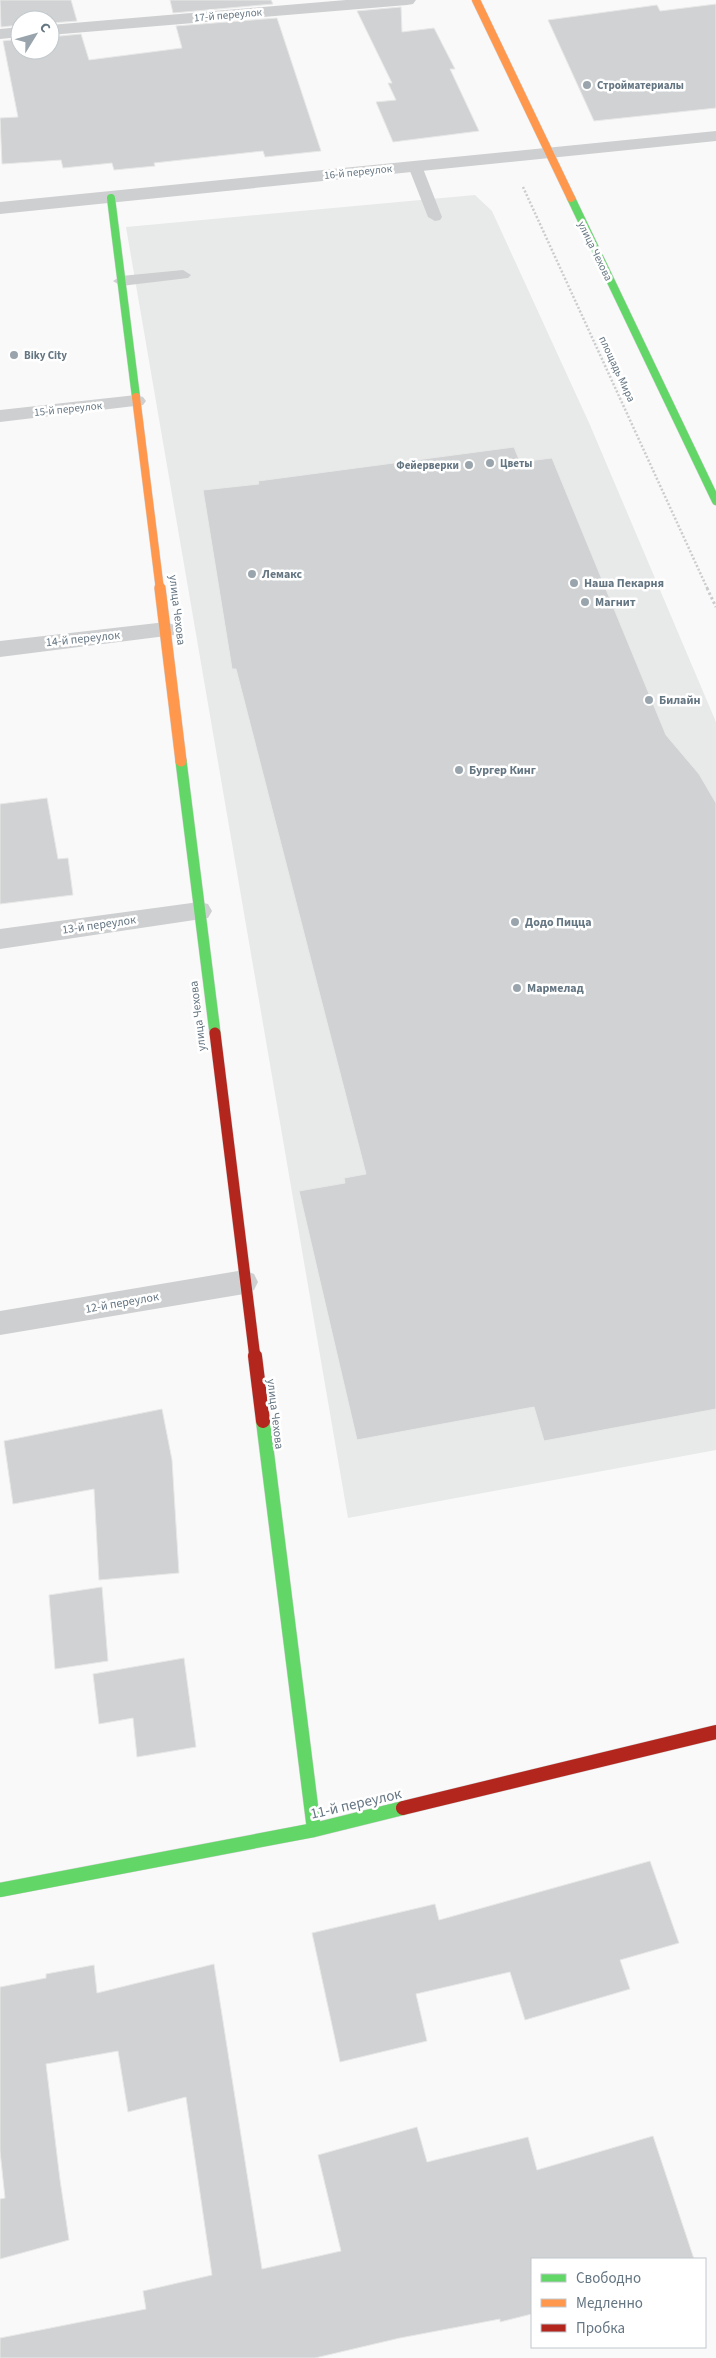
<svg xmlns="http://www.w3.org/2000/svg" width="716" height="2358" font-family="'Source Sans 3',sans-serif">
  <rect width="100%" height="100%" fill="#f9f9f9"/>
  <path fill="#e8e9e9" d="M475 195 492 211 590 425 716 722V1450L348 1518 126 227Z"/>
  <path fill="#d0d2d3" stroke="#e8e8e8" d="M0 0H71L77 21 50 23V20H20V25L1 27Z
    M170 0H271L273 4 173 13Z
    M716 4V108L594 121 548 20 657 5 660 11Z
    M401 7 402 32 434 28 455 69H450L479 131 393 142 376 102 396 100 388 83H392L357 11Z
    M277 18 321 151 265 157 263 151 154 163 155 166 114 170 112 163 63 168 61 160 2 164 0 118 18 117 3 41 20 39V50H50V37L81 34 89 60 182 48 176 26Z
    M514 447 520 462 552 458 666 735 699 774 716 803V1409L544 1441 534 1407 357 1440 299 1191 345 1183 344 1178 366 1174 236 669H232L203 490 259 484 258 481Z
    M47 798 58 859 68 858 73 895 0 904V804Z
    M162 1409 172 1460 179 1573 99 1580 94 1489 13 1504 4 1441Z
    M102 1587 108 1661 55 1669 49 1595Z
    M184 1658 196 1747 137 1757 133 1718 99 1724 93 1674Z
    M650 1861 679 1943 620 1960 630 1989 525 2020 510 1972 416 1994 427 2041 340 2062 312 1933 435 1904 439 1920Z
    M214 1964 262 2269 341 2251 318 2155 417 2127 427 2162 528 2137 537 2170 653 2136 694 2259H532V2314L500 2322V2319L400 2338 315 2358H0V2338L146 2309 143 2291 212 2275 186 2097 128 2112 118 2051 46 2064 60 2180 69 2240 0 2259V2199L5 2198 0 2151V1987L46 1978V1974L94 1965 97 1993Z"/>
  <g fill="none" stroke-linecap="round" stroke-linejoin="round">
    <g stroke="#d5d6d7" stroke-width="9">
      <path id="fast-far2" d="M111 198 136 397
        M571 198 716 501"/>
    </g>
    <g stroke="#d5d6d7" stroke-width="12">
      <path id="fast-far1" d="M181 761 215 1033"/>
    </g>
    <g stroke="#d5d6d7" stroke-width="15">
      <path id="fast" d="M263 1421 314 1830
        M0 1890 314 1830 403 1808"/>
    </g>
    <g stroke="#d5d6d7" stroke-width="9">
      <path id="slow-far1" d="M476 0 571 198
        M136 397 160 590"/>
    </g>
    <g stroke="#d5d6d7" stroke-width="12">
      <path id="slow" d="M160 588 181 761"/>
    </g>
    <g stroke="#d5d6d7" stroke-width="12">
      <path id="jam-far1" d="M215 1033 255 1358"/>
    </g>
    <g stroke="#d5d6d7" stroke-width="15">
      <path id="jam" d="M255 1356 263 1421
        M403 1808 716 1732"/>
    </g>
    <path stroke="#cbcccd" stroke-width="2.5" stroke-dasharray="2 2" stroke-linecap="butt" d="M523 187 708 590"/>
    <path stroke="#cbcccd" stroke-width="3" stroke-dasharray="2.5 2.5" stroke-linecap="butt" d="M707 588 716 607"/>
    <path fill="#cecfd0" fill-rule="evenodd" d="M415 162 422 166 442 217 440 220 435 221 428 217 408 166Z
      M183 270 191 275 188 278 121 286 113 281 121 276Z"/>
    <path fill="#cecfd0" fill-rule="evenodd" d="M346 0H416L413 4 407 5 50 35V25Z
      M20 27V37L0 39V29Z
      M716 131V141L0 214V202Z
      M136 395 143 397 146 401 143 405 0 422V410Z
      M166 622 174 625 177 630 174 635 0 657V641Z
      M199 902 208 904 212 911 208 918 0 949V929Z
      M244 1270 254 1274 258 1282 254 1290 244 1294 0 1335V1311Z"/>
    <use href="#fast-far2" stroke="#63d668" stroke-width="8"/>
    <use href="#fast-far1" stroke="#63d668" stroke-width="11"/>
    <use href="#fast" stroke="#63d668" stroke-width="14"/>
    <use href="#slow-far1" stroke="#ff974d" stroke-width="8"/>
    <use href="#slow" stroke="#ff974d" stroke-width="11"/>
    <use href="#jam-far1" stroke="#b3261e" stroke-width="11"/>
    <use href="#jam" stroke="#b3261e" stroke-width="14"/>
  </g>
  <g fill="#99a4ac" stroke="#fff" stroke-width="2">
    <circle cx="587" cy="85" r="5"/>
    <circle cx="14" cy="355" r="5"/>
    <circle cx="490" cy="463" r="5"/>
    <circle cx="469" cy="465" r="5"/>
    <circle cx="252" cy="574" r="5"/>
    <circle cx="574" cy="583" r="5"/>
    <circle cx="585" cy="602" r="5"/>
    <circle cx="649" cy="700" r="5"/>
    <circle cx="459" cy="770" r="5"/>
    <circle cx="515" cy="922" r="5"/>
    <circle cx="517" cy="988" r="5"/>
  </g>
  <g text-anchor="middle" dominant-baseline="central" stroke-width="5" stroke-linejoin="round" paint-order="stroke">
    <g font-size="11" fill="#657683" stroke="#fff">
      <text transform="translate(228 15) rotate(-5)">17-й переулок</text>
      <text transform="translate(358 172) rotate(-6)">16-й переулок</text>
      <text transform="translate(595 251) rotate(64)">улица Чехова</text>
      <text transform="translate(617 369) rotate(65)">площадь Мира</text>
      <text transform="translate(68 409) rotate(-6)">15-й переулок</text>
    </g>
    <g font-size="11" font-weight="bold" fill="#657683" stroke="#fff" text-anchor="start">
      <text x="597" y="85">Стройматериалы</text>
      <text x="24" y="355">Biky City</text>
      <text x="500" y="463">Цветы</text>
      <text x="459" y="465" text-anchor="end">Фейерверки</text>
    </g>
    <g font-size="12" font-weight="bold" fill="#657683" stroke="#fff" text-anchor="start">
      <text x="262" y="574">Лемакс</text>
      <text x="584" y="583">Наша Пекарня</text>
      <text x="595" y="602">Магнит</text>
      <text x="659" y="700">Билайн</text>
      <text x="469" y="770">Бургер Кинг</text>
      <text x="525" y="922">Додо Пицца</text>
      <text x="527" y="988">Мармелад</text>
    </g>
    <g font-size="12" fill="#657683" stroke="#fff">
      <text transform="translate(177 610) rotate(83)">улица Чехова</text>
      <text transform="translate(83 639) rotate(-6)">14-й переулок</text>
      <text transform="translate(99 925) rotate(-8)">13-й переулок</text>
      <text transform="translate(198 1016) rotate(-97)">улица Чехова</text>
      <text transform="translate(122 1303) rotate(-10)">12-й переулок</text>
      <text transform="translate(275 1414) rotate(83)">улица Чехова</text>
    </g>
    <g font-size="15" fill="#657683" stroke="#fff">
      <text transform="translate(356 1804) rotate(-13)">11-й переулок</text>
    </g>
  </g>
  <rect x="531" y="2258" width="175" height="90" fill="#ffffff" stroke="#c1c8cd"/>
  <rect x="541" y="2274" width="25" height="8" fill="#63d668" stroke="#c1c8cd"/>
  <text x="576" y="2283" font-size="15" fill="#657683">Свободно</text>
  <rect x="541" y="2299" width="25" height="8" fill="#ff974d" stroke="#c1c8cd"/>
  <text x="576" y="2308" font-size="15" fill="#657683">Медленно</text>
  <rect x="541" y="2324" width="25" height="8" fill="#b3261e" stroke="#c1c8cd"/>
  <text x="576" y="2333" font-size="15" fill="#657683">Пробка</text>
  <g transform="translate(35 35) rotate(53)"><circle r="24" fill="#ffffff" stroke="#c1c8cd"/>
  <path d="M0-4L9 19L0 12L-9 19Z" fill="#99a4ac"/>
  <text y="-8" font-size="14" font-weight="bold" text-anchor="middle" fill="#657683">С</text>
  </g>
</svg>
